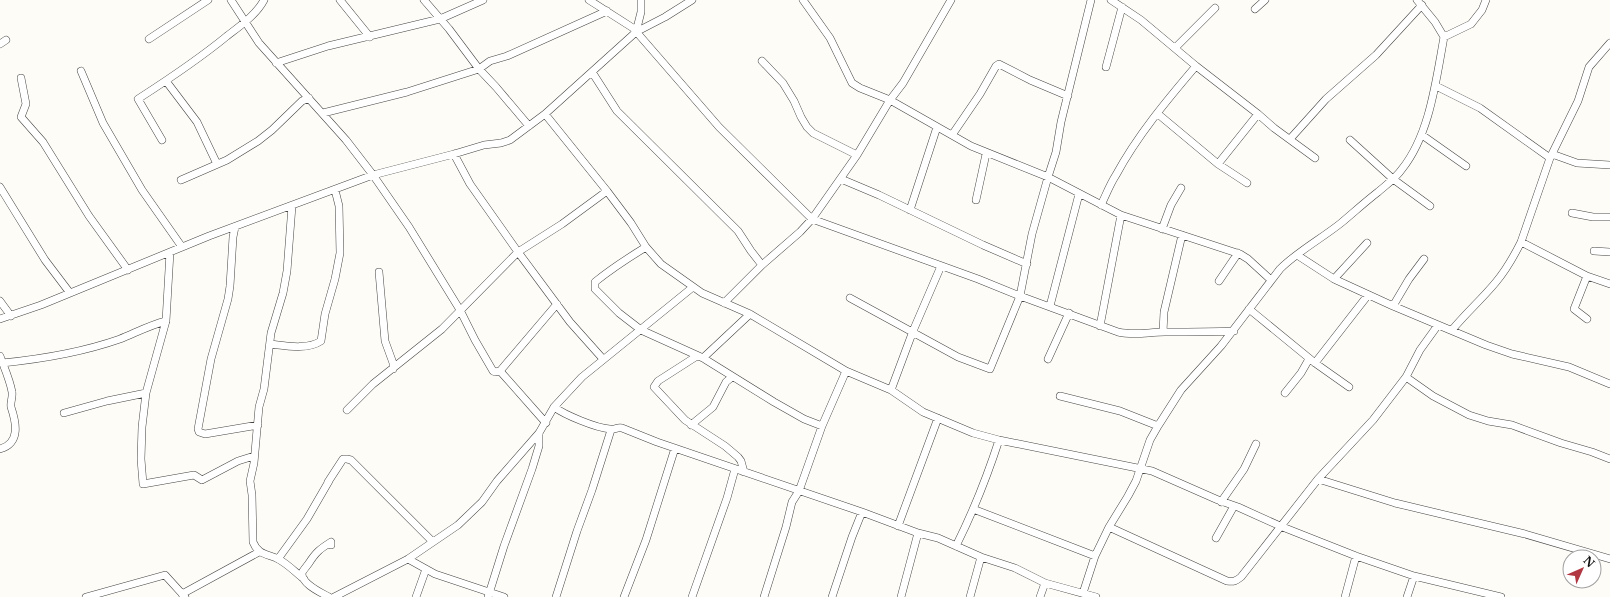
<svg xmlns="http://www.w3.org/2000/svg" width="1610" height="597" font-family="'Libre Baskerville',serif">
  <rect width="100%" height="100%" fill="#fefcf6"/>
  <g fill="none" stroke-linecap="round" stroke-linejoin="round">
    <g stroke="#444" stroke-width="8">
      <path id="street" d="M231 0 259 43 346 140 373 175 409 227 460 310 475 340 493 371 495 372 500 371 557 304
        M340 0 370 37
        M424 0 449 29 479 69 496 87 529 126
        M589 0 633 28 719 127 812 219 978 279 1020 296 1118 332C1134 336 1148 332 1165 332 1188 332 1211 332 1234 331
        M803 0 830 38 852 83 860 88 890 100 971 146 1048 177 1121 215 1240 254 1248 259 1271 280
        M1111 0 1141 20 1196 66 1258 114 1274 128 1315 158
        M1255 9 1265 0
        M636 32 641 12V0
        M1444 37 1471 24 1482 10 1486 0
        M149 39 208 0
        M0 44 6 40
        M1175 48 1215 8
        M762 61 783 83 794 101 801 117 807 127 813 133 857 155
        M276 63 328 46 440 19 483 0
        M1106 67 1122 7
        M81 71 103 123 142 190 182 247
        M592 72 617 111 738 231 751 251 762 265
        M21 78 26 104 21 117 43 142 89 216 128 270
        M166 81 197 122 217 164
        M1436 86 1480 108 1550 158
        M323 113 407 92 479 69 490 61 507 56 607 11
        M545 114 607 191 631 223 646 247 661 264 702 293 750 314 846 371 891 390 923 412 973 433 999 440 1152 471 1218 500 1238 507 1280 526 1356 556 1414 576 1501 597
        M1158 114 1218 164 1247 183
        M952 135 980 94 996 66 999 64 1030 80 1068 96
        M1422 135 1466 166
        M1290 139 1326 99 1376 55 1422 5
        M162 140 138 99C169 79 199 59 227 36 240 26 256 15 264 0
        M1350 140 1393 179 1430 206
        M454 154 470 184 518 252 570 322 603 359
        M1552 154 1577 163 1610 165
        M1218 164 1258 114
        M841 179 879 195 983 245 1027 264
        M181 180 227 160 258 141 272 130 302 101 309 98
        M0 187 45 260 70 293
        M976 200 986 154
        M1101 205C1106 195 1110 184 1116 175 1137 136 1167 100 1196 66
        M292 206 287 271 283 293 271 333 264 389 259 407 254 463 250 481 252 495 253 542C258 555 268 554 278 559 288 564 296 573 304 579
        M910 210 937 127
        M1572 213 1593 217H1610
        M235 227 233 237 230 286 228 299 211 359 198 429 199 432 205 434 258 425
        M1162 229 1171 205 1181 188
        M1521 242 1587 276 1610 284
        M646 247C628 258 611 269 595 282V289L619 313 641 330 703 358 774 402 804 419 822 426
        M1594 251 1610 252
        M170 252 166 321 146 393 142 427 141 459 143 484 194 475 202 480 238 461 254 456
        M1297 255 1334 279 1393 306 1486 345 1512 354 1569 367 1610 384
        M379 272 385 341 393 363V369
        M1334 279 1367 243
        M1219 281 1238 253
        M850 298 958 357 990 369 1020 296 1032 234 1048 177 1056 152 1061 122 1091 0
        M0 301 11 316
        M724 303 762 265 800 232 812 219 857 155 890 100 903 83 951 0
        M1050 306 1079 194
        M1393 306 1409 279 1424 259
        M1249 309 1315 363 1349 387
        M0 319 41 305 209 236 373 175 454 154 484 145 501 143 510 140 545 114 636 32 665 17 692 0
        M1587 319 1574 309 1587 276
        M1100 326 1121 215
        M1452 330C1466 313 1482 299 1496 282 1506 270 1514 256 1521 242L1550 158 1578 101 1589 67 1610 43
        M1163 332 1164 312 1182 235
        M270 344C287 346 307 350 321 341L325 314 335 279 340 253 339 206 335 190
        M0 356C4 367 10 380 12 392 13 397 10 403 11 407 16 422 21 443 0 449
        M697 356 658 381 654 387 685 420 725 446 738 457 741 461 744 472
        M703 358 750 314
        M1048 359 1069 313
        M2 363C42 359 83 352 120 339 135 333 150 325 166 321
        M1315 363 1368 295
        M500 371 546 423
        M1406 377 1433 396 1469 415 1488 421 1512 425 1561 443 1592 452 1610 459
        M891 390 913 331 941 266
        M1285 393 1301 373 1309 359
        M1060 396 1120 411 1158 426
        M554 407C565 415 596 428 610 429 614 430 617 427 622 428L657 442 862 512 918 533 938 538 981 557 1015 568 1045 583 1096 597
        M347 410 373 384 442 329 518 252 562 224 607 191
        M64 413 107 401 146 393
        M691 425 713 407 726 382 732 377
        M1318 479 1395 503 1525 534 1610 559
        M328 482 343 459H347L351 460 433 542
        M1221 502 1244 469 1256 444
        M973 509 1095 556
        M898 526 938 418
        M1109 527 1227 581C1234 582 1236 581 1241 577L1318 479 1373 420 1406 377 1420 350 1438 325
        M1216 538 1234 506
        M956 546C973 512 987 477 999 440
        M278 559 307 519 329 481
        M408 559 435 574 504 597
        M1083 593 1095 556 1109 527 1128 496 1136 481 1150 440 1158 426 1181 390 1221 346 1280 269C1298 251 1321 239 1341 223 1353 213 1365 202 1378 192 1386 185 1396 178 1402 169 1430 134 1436 80 1444 37L1435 22 1417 0
        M182 594 259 552
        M86 597 165 575 185 597
        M329 597C322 593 301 584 302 573 303 570 307 566 309 563 316 552 320 549 331 542V545
        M334 597 408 559 458 525 482 502 497 481 539 433 554 407 582 377 693 287
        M416 597 426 569
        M488 597 504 546 532 469 539 446V433
        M556 597 577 531 592 490 611 430
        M624 597 646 540 675 448
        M692 597 727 498 735 469
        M764 597 786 527 792 502 799 491 822 426 846 371
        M832 597 852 537 862 512
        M901 597 918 533
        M970 597 981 557
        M1040 597 1045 583
        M1345 597 1356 556
        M1407 597 1414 576"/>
    </g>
    <use href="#street" stroke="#fff" stroke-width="7"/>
  </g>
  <g transform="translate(1582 569) rotate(45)"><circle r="19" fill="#ffffff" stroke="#a0a0a0"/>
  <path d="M0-3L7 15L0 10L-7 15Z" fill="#b13843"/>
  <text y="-6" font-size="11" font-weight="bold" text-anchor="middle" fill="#111111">N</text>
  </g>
</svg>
